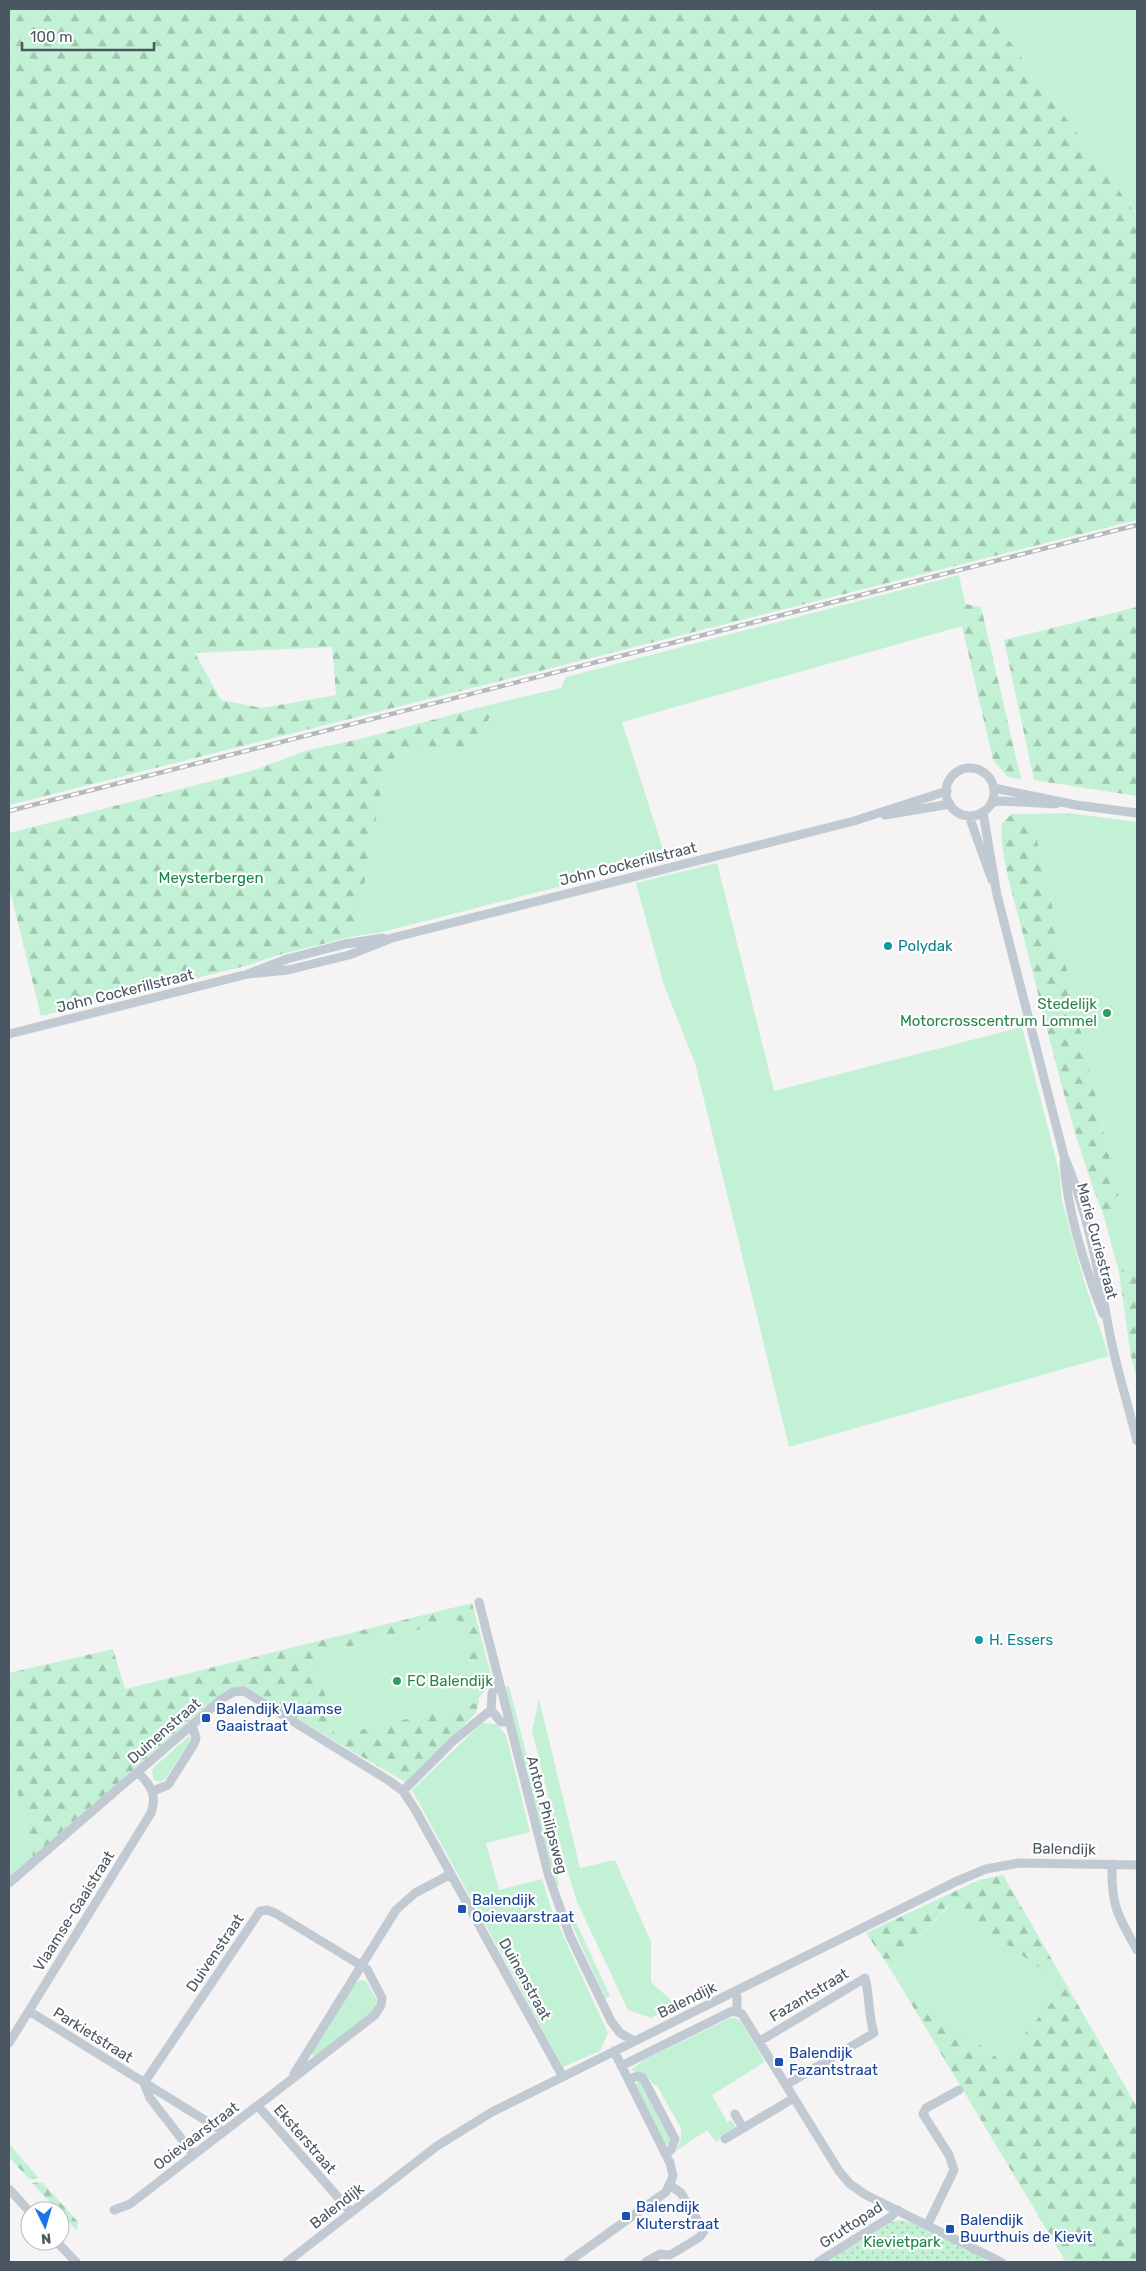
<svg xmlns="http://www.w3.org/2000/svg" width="1146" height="2271" font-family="Rubik,sans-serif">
  <defs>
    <pattern id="forest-firs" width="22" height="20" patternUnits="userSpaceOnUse" patternTransform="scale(1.25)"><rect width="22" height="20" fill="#c3f1d5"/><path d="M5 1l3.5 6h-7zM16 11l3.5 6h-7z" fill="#a0c6b0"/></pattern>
    <pattern id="park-dots" width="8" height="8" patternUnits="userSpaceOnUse" patternTransform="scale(1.25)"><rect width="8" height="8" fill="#c3f1d5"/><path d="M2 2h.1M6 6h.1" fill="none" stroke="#a0c6b0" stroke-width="1.8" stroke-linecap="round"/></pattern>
  </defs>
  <rect width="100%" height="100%" fill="#f5f3f3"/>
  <path fill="#c3f1d5" d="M986 9H1137V215Z
    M959 575 965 604 960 613 962 626 622 722 663 849 583 871 582 881 382 932 355 936 385 769 398 754 473 749 497 703 561 688 566 677Z
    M1068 813 1137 822V1261L1119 1272 1104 1217 1120 1203 1031 814Z
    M717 863 774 1091 1022 1027 1059 1171 1062 1201 1083 1278 1109 1356 789 1447 695 1063 664 985 636 883Z
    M459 1620 469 1662 486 1656 493 1682 478 1699 479 1702 335 1736 315 1655Z
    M509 1686 556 1871 559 1886H556L504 1687Z
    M539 1699 580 1868 615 1860 651 1942V1982L674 2003 671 2008 651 2018 628 2010 577 1902 564 1859 532 1731Z
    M482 1723 496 1724 506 1735 530 1832 486 1843 499 1890 542 1879 552 1911 608 2033 600 2051 563 2067 412 1790Z
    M188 1737H190V1742L166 1778 161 1782 154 1780 152 1772 154 1767Z
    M9 1759 33 1857 9 1877Z
    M950 1904 1067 1986 1001 2061 945 2018 891 1970Z
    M568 1916H573L610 1996 605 1998Z
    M360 1980 366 1981 377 2000 373 2012 317 2056H313L312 2051 355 1984Z
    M730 2018H736L741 2021 765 2062 712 2095 727 2122 731 2120 737 2129 716 2142 707 2130 676 2151 681 2139V2128L657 2086 652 2083 647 2075 631 2070 644 2060Z
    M638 2080 642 2081 671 2139 669 2144 665 2145 635 2086Z"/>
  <path fill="url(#forest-firs)" fill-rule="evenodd" d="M9 9H986L1137 215V520L9 805ZM332 647 336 695 262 708 221 700 195 653Z
    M965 604 981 607 1021 779 1008 777 993 760 962 626 960 613Z
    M1137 607V796L1034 780 1004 640Z
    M497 703 473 749 398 754 385 769 355 936 282 954 245 966 41 1016 9 886V833L255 770 305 751 360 739Z
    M1012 814H1031L1120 1203 1104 1217C1069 1128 1049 1034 1025 942 1018 911 998 852 1002 823Z
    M1137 1261V1381L1131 1356 1119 1272Z
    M472 1603 486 1656 469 1662 458 1620 315 1655 335 1736 479 1702 476 1713 407 1783 333 1740 246 1687 233 1688 205 1707 33 1857 9 1759V1673L113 1649 125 1689Z
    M1003 1875 1137 2107V2262H1066L891 1970 866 1933 979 1880ZM949 1904 1066 1986 1001 2061 945 2018 891 1970Z
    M9 2144 39 2178 29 2179 9 2157Z
    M42 2182 78 2222 77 2231 32 2183Z"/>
  <path fill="url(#park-dots)" d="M900 2220 910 2222 985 2258V2262H827L891 2222Z"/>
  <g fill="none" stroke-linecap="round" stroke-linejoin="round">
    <path stroke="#c1cad2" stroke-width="9" d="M946 792a24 24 0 1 1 48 0a24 24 0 1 1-48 0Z
      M994 788 1076 805 1137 813
      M992 803 1000 801 1056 804
      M983 812 997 895 1064 1156C1088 1212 1098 1270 1109 1330 1116 1367 1128 1404 1137 1441
      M885 815 950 804
      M969 816 992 880
      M248 974 288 970 349 955 392 938 854 821 947 791
      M9 1034 248 974 287 959 345 944 383 938
      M1064 1162C1067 1210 1086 1270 1103 1314
      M479 1602 549 1877 570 1936 611 2021 620 2033 634 2041
      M499 1682 492 1693 491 1710 501 1722H508
      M153 1791 168 1785 194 1744 196 1738 192 1725
      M403 1791 453 1741 491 1710
      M1112 1864C1111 1906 1117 1914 1137 1950
      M9 1883 222 1699 233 1692 244 1691 388 1780 403 1791 416 1811 563 2077
      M734 1992 737 1997V2012
      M29 2011 224 2132
      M760 2041 865 1978C870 1997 868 2015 874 2033L786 2085
      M9 2043 151 1813C158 1794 150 1785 138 1772
      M621 2066 728 2013 733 2011 742 2014 839 2171 850 2184 866 2195 1001 2262
      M294 2074 396 1910 415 1893 451 1874
      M628 2079 638 2076 643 2078 675 2139 671 2150 665 2154
      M144 2083 150 2098 194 2155
      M258 2106 351 2212
      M735 2114 743 2128
      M725 2139 794 2098
      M9 2189 30 2212
      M114 2210 130 2204 375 2015 381 2005 382 1998 367 1969 275 1913 267 1910 260 1911 144 2083
      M928 2224 954 2170 949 2155 923 2114 926 2108 959 2090
      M56 2241 76 2262
      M287 2262 437 2146 492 2112 955 1882 986 1869 1019 1863 1137 1865
      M568 2262 666 2192 673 2176 670 2163 614 2051
      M646 2262 660 2254 670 2255 700 2237 704 2231 681 2193 670 2185
      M818 2262 889 2218 898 2210"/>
    <g stroke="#b5b8bd" stroke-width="4.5">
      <path id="rail" d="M9 811 1137 525"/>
    </g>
    <use href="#rail" stroke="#fff" stroke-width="2.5" stroke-dasharray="8" stroke-linecap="butt"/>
  </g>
  <g fill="#0f9aa8" stroke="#fff" stroke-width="2">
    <circle cx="888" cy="946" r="5"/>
    <circle cx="979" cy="1640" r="5"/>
  </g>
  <g fill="#2e9e5b" stroke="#fff" stroke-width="2">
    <circle cx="1107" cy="1013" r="5"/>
    <circle cx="397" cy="1681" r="5"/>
  </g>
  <g fill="#1a4fb4" stroke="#fff" stroke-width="2">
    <rect x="201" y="1713" width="10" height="10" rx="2.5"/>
    <rect x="457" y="1904" width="10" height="10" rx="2.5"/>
    <rect x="774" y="2057" width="10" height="10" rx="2.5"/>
    <rect x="621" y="2211" width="10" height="10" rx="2.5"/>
    <rect x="945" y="2224" width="10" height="10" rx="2.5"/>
  </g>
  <g text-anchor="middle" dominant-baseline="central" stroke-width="4.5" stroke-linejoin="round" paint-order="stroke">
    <g font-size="15" fill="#4a5661" stroke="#fff">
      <text transform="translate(628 864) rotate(-14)">John Cockerillstraat</text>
      <text transform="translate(125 991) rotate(-14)">John Cockerillstraat</text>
      <text transform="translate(1097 1241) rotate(75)">Marie Curiestraat</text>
      <text transform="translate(164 1731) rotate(-41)">Duinenstraat</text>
      <text transform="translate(547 1815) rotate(75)">Anton Philipsweg</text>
      <text transform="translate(1064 1849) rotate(1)">Balendijk</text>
      <text transform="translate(74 1911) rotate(-58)">Vlaamse-Gaaistraat</text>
      <text transform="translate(215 1953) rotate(-56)">Duivenstraat</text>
      <text transform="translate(525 1979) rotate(61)">Duinenstraat</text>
      <text transform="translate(809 1995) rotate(-31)">Fazantstraat</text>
      <text transform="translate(687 2000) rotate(-26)">Balendijk</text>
      <text transform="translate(93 2035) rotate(32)">Parkietstraat</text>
      <text transform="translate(196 2136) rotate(-37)">Ooievaarstraat</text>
      <text transform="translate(305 2139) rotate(49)">Eksterstraat</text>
      <text transform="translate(337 2206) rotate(-38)">Balendijk</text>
      <text transform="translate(851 2225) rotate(-33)">Gruttopad</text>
    </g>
    <g font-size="15" fill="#17864f" stroke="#fff">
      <text x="211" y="878">Meysterbergen</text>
      <text x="902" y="2242">Kievietpark</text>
    </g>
    <g font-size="15" fill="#0d838f" stroke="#fff" text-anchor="start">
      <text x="898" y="946">Polydak</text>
      <text x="989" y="1640">H. Essers</text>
    </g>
    <g font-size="15" fill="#27864d" stroke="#fff" text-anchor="end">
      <text x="1097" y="1004">Stedelijk<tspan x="1097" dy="17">Motorcrosscentrum Lommel</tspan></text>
      <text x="407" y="1681" text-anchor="start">FC Balendijk</text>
    </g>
    <g font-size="15" fill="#164399" stroke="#fff" text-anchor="start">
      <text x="216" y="1709">Balendijk Vlaamse<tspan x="216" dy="17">Gaaistraat</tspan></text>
      <text x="472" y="1900">Balendijk<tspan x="472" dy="17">Ooievaarstraat</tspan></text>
      <text x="789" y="2053">Balendijk<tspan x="789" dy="17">Fazantstraat</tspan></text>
      <text x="636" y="2207">Balendijk<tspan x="636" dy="17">Kluterstraat</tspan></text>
      <text x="960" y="2220">Balendijk<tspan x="960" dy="17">Buurthuis de Kievit</tspan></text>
    </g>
  </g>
  <rect width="1146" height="2271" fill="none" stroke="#4a5661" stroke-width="20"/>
  <g transform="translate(45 2226) rotate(175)"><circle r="24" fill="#ffffff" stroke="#b7bbc0"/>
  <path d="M0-4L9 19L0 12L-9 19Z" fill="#1a73e8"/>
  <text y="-8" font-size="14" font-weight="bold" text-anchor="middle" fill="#4a5661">N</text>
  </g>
  <path d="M22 42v8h132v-8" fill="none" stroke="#4a5661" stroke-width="2.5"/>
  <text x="30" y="42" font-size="15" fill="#4a5661" stroke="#ffffff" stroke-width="4" paint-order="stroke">100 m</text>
</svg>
